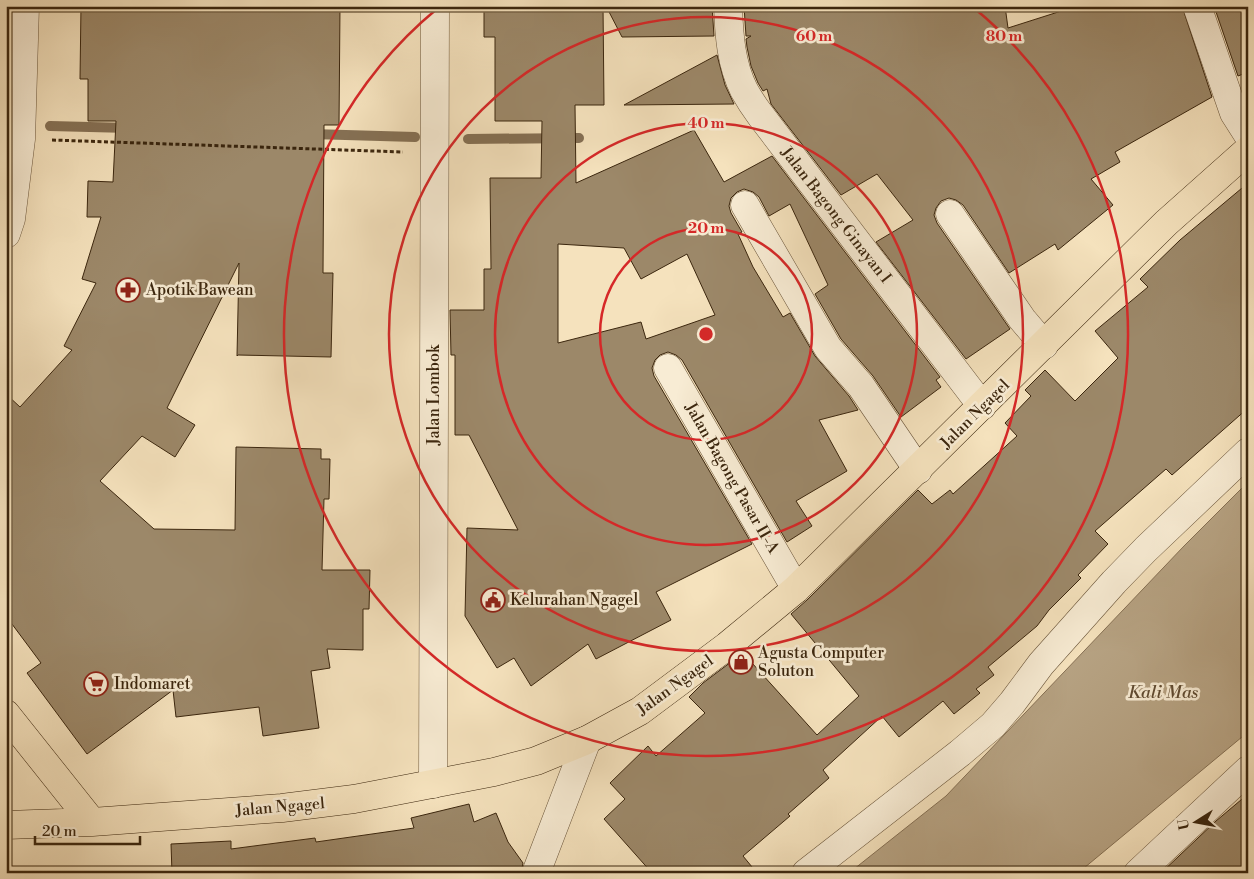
<svg xmlns="http://www.w3.org/2000/svg" width="1254" height="879" font-family="'Libre Bodoni',serif">
  <rect width="100%" height="100%" fill="#f5e2bd"/>
  <filter id="stains"><feTurbulence type="fractalNoise" baseFrequency=".004" numOctaves="4"/><feColorMatrix values="0 0 0 0 .2 0 0 0 0 .09 0 0 0 0 .02 0 0 0 .5 -.17"/></filter>
  <radialGradient id="worn" r=".72"><stop offset=".6" stop-color="#630" stop-opacity="0"/><stop offset="1" stop-color="#630" stop-opacity=".3"/></radialGradient>
  <path fill="#b6a282" stroke="#857054" d="M1248 482V732L1078 873H849L946 796 1184 546Z"/>
  <g fill="none" stroke-linecap="round" stroke-linejoin="round">
    <path stroke="#857054" stroke-width="10" d="M50 126 129 128
      M311 134 415 137
      M468 139 579 138"/>
  </g>
  <path fill="#9c8869" stroke="#3b260e" fill-rule="evenodd" d="M81 6H340L339 125H324L323 273H333L331 357 238 355 237 356 239 263 167 408 195 425 175 457 142 436 100 481 154 529 235 530 236 447 321 449V459H330L329 499H324L322 570H370L369 609H363V650L327 649 330 668 311 671 319 728 263 736 259 707 176 717 173 690 87 754 27 673 41 663 6 616V394L20 407 72 350 64 346 96 283 82 279 101 217H87L88 181 113 182 116 121H88V79H80Z
    M484 6H603L604 105H575L576 183 694 130 724 182 772 156 940 377 936 380 941 387 901 417 873 376 841 339 815 294 828 285 790 204 769 216 759 197 753 192 744 189 737 192 731 198 729 206 731 213 742 232 738 234 753 267 783 317 790 313 815 356 849 396 858 410 819 420 847 471 796 501 812 526 787 542 682 360 676 355 668 352 660 355 655 360 652 368 654 376 752 544 656 592 671 620 596 659 588 644 531 686 514 658 497 668 465 616 467 528 518 530 469 435H455V355H451L450 310H484V269H491L490 178H541L542 121H495V37H484ZM558 244 624 248 641 279 687 254 715 315 646 339 641 322 558 343Z
    M606 6H712L714 36 622 37Z
    M744 6H1005L1008 28 1077 6H1182L1212 97 1115 152 1120 162 1091 179 1113 205 1058 250 1055 244 1009 273 963 205 956 200 949 198 941 201 936 208 934 215 937 223 1010 329 966 359 876 242 913 220 877 174 841 195 771 104 767 89 763 91 758 83 751 66 747 47 746 39 751 36H746Z
    M1214 6H1248V72L1238 76Z
    M717 55 725 85 734 104 624 105Z
    M1248 183V408L1172 475 1166 469 1095 531 1108 544 1078 575 1081 578 1049 610 1037 626 988 667 994 675 976 689 980 693 954 714 943 701 899 737 882 716 823 770 829 778 788 814 790 816 743 856 757 873H652L604 819 625 799 610 783 648 746 656 756 705 713 689 697 703 683 743 653 817 735 859 696 791 614 807 600 918 490 932 504 950 490 953 494 1017 436 1005 423 1031 396 1025 390 1045 370 1075 401 1118 358 1095 331 1148 287 1140 279 1180 240Z
    M1248 794V873H1161L1216 821Z
    M469 804 474 822 496 813 508 842 523 863 521 873H172L171 844 231 841V849L315 838 316 842 414 828 411 818Z"/>
  <g fill="none" stroke-linecap="round" stroke-linejoin="round">
    <g stroke="#6a553a" stroke-width="29">
      <path id="minor" d="M728 6C729 35 731 64 744 90 749 99 755 108 761 116L982 406
        M1197 6 1234 113 1248 135
        M745 205 828 348 861 386 918 470
        M950 214 1022 319 1044 345
        M6 234 11 219 21 139 25 6
        M668 368 796 589
        M433 784 435 6
        M536 873 587 740
        M806 873 960 753 993 725 1012 703 1041 664 1114 582 1146 549 1248 452
        M1138 873 1248 770"/>
    </g>
    <g stroke="#3b260e" stroke-width="29">
      <path id="trunk" d="M6 714 92 822
        M6 825 92 822 282 808 354 799 494 772 536 761 587 740 640 711 727 646 796 589 1166 223 1248 150"/>
    </g>
    <path stroke="#3b260e" stroke-width="3" stroke-dasharray="4 2.5" stroke-linecap="butt" d="M52 140 403 152"/>
    <use href="#minor" stroke="#f8ecd4" stroke-width="28"/>
    <use href="#trunk" stroke="#f5e2bd" stroke-width="28"/>
  </g>
  <g fill="none" stroke="#d62828" stroke-width="2.5">
    <circle cx="706" cy="334" r="106"/>
    <circle cx="706" cy="334" r="211"/>
    <circle cx="706" cy="334" r="317"/>
    <path d="M974 8A422 422 0 1 1 438 8"/>
  </g>
  <defs>
    <g id="pharmacy-ring" transform="scale(1.25)"><circle r="9.5" fill="#f8ecd4" stroke="#8f2418" stroke-width="1.5"/><path d="M-2-6h4v4h4v4h-4v4h-4v-4h-4v-4h4Z" fill="#8f2418"/></g>
    <g id="civic-ring" transform="scale(1.25)"><circle r="9.5" fill="#f8ecd4" stroke="#8f2418" stroke-width="1.5"/><path d="M-.6-6.5H3V-4.5H.6V-3L4-1V1h2V6H-6V1h2V-1L-.6-3ZM-1.2 2.5V6h2.4V2.5Z" fill="#8f2418"/></g>
    <g id="shop-ring" transform="scale(1.25)"><circle r="9.5" fill="#f8ecd4" stroke="#8f2418" stroke-width="1.5"/><path d="M-5-2.5h2.3a2.7 3.5 0 0 1 5.4 0H5L5.5 6h-11ZM-1.5-2.5h3a1.5 2.3 0 0 0-3 0Z" fill="#8f2418"/></g>
    <g id="supermarket-ring" transform="scale(1.25)"><circle r="9.5" fill="#f8ecd4" stroke="#8f2418" stroke-width="1.5"/><path d="M-6-5.5h2.5l.6 2H6L4.5 2H-2.5L-4.4-4H-6ZM-1.5 3.2a1.3 1.3 0 1 0 .1 0ZM3 3.2a1.3 1.3 0 1 0 .1 0Z" fill="#8f2418"/></g>
  </defs>
  <g fill-rule="evenodd">
    <use href="#pharmacy-ring" x="128" y="290"/>
    <use href="#civic-ring" x="493" y="600"/>
    <use href="#shop-ring" x="741" y="662"/>
    <use href="#supermarket-ring" x="96" y="684"/>
  </g>
  <g text-anchor="middle" dominant-baseline="central" stroke-width="5" stroke-linejoin="round" paint-order="stroke">
    <g font-size="16" fill="#3b260e" stroke="#f8ecd4">
      <text transform="translate(836 215) rotate(52)">Jalan Bagong Ginayan I</text>
      <text transform="translate(434 395) rotate(-90)">Jalan Lombok</text>
      <text transform="translate(975 414) rotate(-45)">Jalan Ngagel</text>
      <text transform="translate(732 478) rotate(60)">Jalan Bagong Pasar II-A</text>
      <text transform="translate(675 685) rotate(-36)">Jalan Ngagel</text>
      <text transform="translate(280 807) rotate(-5)">Jalan Ngagel</text>
    </g>
    <g font-size="16" fill="#3b260e" stroke="#f8ecd4" text-anchor="start">
      <text x="146" y="290">Apotik Bawean</text>
      <text x="510" y="600">Kelurahan Ngagel</text>
      <text x="758" y="653">Agusta Computer<tspan x="758" dy="18">Soluton</tspan></text>
      <text x="114" y="684">Indomaret</text>
    </g>
    <g font-size="18" font-style="italic" fill="#604b31" stroke="#f8ecd4">
      <text x="1163" y="692">Kali Mas</text>
    </g>
  </g>
  <circle cx="706" cy="334" r="8" fill="#d62828" stroke="#f8ecd4" stroke-width="2.5"/>
  <g font-size="15" text-anchor="middle" font-weight="bold" fill="#d62828" stroke="#f8ecd4" stroke-width="5" stroke-linejoin="round" paint-order="stroke">
    <text x="1004" y="41">80 m</text>
    <text x="814" y="41">60 m</text>
    <text x="706" y="128">40 m</text>
    <text x="706" y="233">20 m</text>
  </g>
  <rect width="1254" height="879" fill="none" stroke="#f5e2bd" stroke-width="25"/>
  <rect x="8" y="8" width="1239" height="864" fill="none" stroke="#3b260e" stroke-width="2.5"/>
  <rect x="12" y="12" width="1229" height="854" fill="none" stroke="#3b260e"/>
  <g transform="translate(1196 822) rotate(259)" stroke="#f8ecd4" stroke-width="4" paint-order="stroke">
  <path d="M0-4L9 19L0 12L-9 19Z" fill="#3b260e"/>
  <text y="-8" font-size="14" font-weight="bold" text-anchor="middle" fill="#3b260e">U</text>
  </g>
  <path d="M35 836v8h105v-8" fill="none" stroke="#3b260e" stroke-width="2.5"/>
  <text x="42" y="836" font-size="15" fill="#3b260e" stroke="#f8ecd4" stroke-width="4" paint-order="stroke">20 m</text>
  <rect width="100%" height="100%" filter="url(#stains)"/>
  <rect width="100%" height="100%" fill="url(#worn)"/>
</svg>
